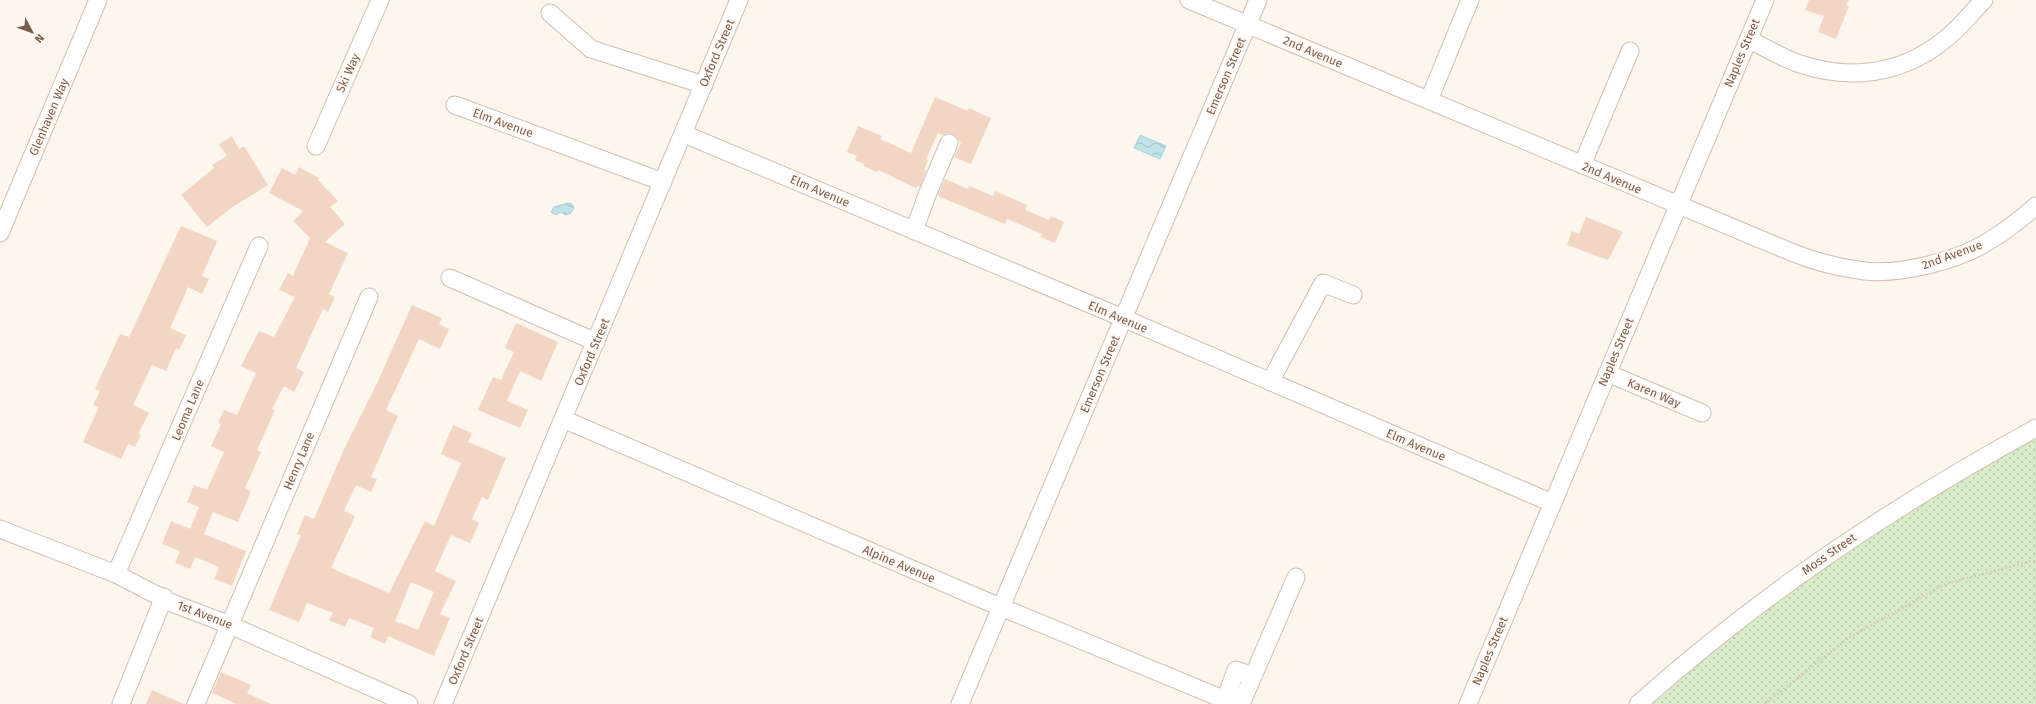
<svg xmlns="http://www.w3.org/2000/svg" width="2036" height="704" font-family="'Fira Sans',sans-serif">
  <defs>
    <pattern id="grass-dots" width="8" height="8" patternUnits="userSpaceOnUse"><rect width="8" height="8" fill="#d8ecc9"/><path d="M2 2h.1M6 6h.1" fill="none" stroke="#b4c2a5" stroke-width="1.8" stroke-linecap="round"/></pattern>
    <pattern id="water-waves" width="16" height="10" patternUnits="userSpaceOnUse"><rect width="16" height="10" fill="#bfe3e8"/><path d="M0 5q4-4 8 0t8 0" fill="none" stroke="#a0bbbe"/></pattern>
  </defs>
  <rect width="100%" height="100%" fill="#fdf6ec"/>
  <path fill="url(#grass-dots)" d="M2036 428V704H1652L1730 635 1800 579Z"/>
  <path fill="url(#water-waves)" stroke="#a5d3da" d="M1140 135 1166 146 1160 159 1134 148Z
    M568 203 572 204 574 208 571 213 566 215 560 212 557 215 554 214 551 212 554 207Z"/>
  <path fill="#f3d5c3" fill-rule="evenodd" d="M1809 0H1849L1846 5 1849 6 1836 39 1818 32 1824 16 1805 10Z
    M935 97 968 111 969 108 991 118 971 164 954 157 961 143 953 134 948 133 943 135 938 133 926 159 928 160 924 170 926 171 920 187 917 186 916 188 878 170 877 172 864 166V164L855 160 857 156 847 152 858 126 882 136 880 139 911 153Z
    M232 136 239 149 244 146 268 185 231 208 207 227 181 195 214 168 212 165 227 156 219 144Z
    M299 167 319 178 318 180 338 201 330 207 345 224 325 242 348 253 329 294 335 297 328 312 323 309 296 368 304 372 294 392 284 386 272 409 275 410 257 450 261 452 245 488 251 491 238 522 213 512 204 534 246 551 232 586 214 579 219 567 195 557 190 569 175 563 180 551 162 544 171 521 190 529 199 507 187 502 194 485 207 490 224 452 211 446 221 424 218 423 224 410 237 415 256 373 241 366 259 331 274 337 295 297 279 290 288 273 293 276 310 238 293 221 303 211 269 193 282 168 295 175Z
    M945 179 968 189 969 186 993 196 995 191 1027 205 1025 210 1049 220 1051 216 1064 222 1055 243 1040 237 1042 234 1007 219 1005 224 940 197 938 195Z
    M1586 217 1623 232 1608 260 1567 245 1572 231 1579 234Z
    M181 226 217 241 202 276 209 279 202 294 188 287 170 328 186 335 179 350 176 348 166 371 152 365 133 405 149 413 138 434 141 435 135 447 128 444 121 459 83 442 99 407 93 405 100 391 95 389 120 334 129 337Z
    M412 305 442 318 439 324 449 329 440 349 419 339 386 410 398 416 371 477 377 479 371 492 356 485 344 511 355 516 331 568 389 593 425 521 434 526 461 463 441 454 453 425 472 433 468 442 506 458 488 500 482 497 472 519 479 523 470 543 451 535 435 571 456 581 440 614 450 618 434 656 388 636 385 644 370 637 374 628 349 618 345 627 329 620 333 613 307 603 299 622 269 610 301 535 297 534 305 515 314 519 345 447 378 381ZM411 582 434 592 418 630 395 621Z
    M516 323 558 342 541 381 520 371 507 401 528 410 520 428 478 410 493 377 501 380 514 352 505 348Z
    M221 672 251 685 247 693 271 704H237L212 693Z
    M152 690 184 704H146Z"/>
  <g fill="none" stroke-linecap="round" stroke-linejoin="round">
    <g stroke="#d1beb0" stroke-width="19">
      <path id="minor" d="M1189 0 1791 252C1813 261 1840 268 1864 271 1902 275 1961 260 1992 239 2008 230 2022 218 2036 206
        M550 13 591 49 704 85
        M1748 39C1764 47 1781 57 1797 63 1849 81 1900 75 1943 41 1958 30 1971 13 1984 0
        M1429 100 1470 0
        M455 105 663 182
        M684 134 1123 318 1552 503
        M316 146 380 0
        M1582 165 1630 51
        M914 231 927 195 949 143
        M0 233 98 0
        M450 278 596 342
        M1607 373 1702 413
        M1270 382 1323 283 1353 295
        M563 419 979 598 1235 704
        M0 529 116 574 172 603 230 625 409 704
        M116 574 259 246
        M1225 700 1236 670 1252 676
        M121 704 164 597
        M196 704 369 297
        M443 704 739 0
        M960 704 1258 0
        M1241 704 1296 577
        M1468 704 1765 0
        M1638 704C1761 594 1892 507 2036 428"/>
    </g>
    <path stroke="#d9b8a5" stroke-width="2.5" stroke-dasharray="1 3" stroke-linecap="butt" d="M1765 704 1847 639 1945 584 2036 560"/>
    <use href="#minor" stroke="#fff" stroke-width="17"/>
  </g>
  <g text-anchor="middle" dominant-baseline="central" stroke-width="4" stroke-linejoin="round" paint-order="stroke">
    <g font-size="12" fill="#7a5c4d" stroke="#fffaf3">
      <text transform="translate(1313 52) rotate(23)">2nd Avenue</text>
      <text transform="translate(717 53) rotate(-67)">Oxford Street</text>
      <text transform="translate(1742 53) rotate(-67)">Naples Street</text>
      <text transform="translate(348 73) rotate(-66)">Ski Way</text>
      <text transform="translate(1226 76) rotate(-67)">Emerson Street</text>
      <text transform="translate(49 117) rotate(-67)">Glenhaven Way</text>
      <text transform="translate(503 123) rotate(20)">Elm Avenue</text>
      <text transform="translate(1612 178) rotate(23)">2nd Avenue</text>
      <text transform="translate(820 191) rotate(23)">Elm Avenue</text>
      <text transform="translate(1952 255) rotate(-20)">2nd Avenue</text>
      <text transform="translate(1118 317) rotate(23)">Elm Avenue</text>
      <text transform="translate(592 352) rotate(-67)">Oxford Street</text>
      <text transform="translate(1616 352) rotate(-67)">Naples Street</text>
      <text transform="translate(1100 374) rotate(-67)">Emerson Street</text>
      <text transform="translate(1654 393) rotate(23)">Karen Way</text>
      <text transform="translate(188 410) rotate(-67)">Leoma Lane</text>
      <text transform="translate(1416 445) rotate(23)">Elm Avenue</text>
      <text transform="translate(299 461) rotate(-67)">Henry Lane</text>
      <text transform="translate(1829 554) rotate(-35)">Moss Street</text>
      <text transform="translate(899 564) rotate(23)">Alpine Avenue</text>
      <text transform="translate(205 615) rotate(21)">1st Avenue</text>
      <text transform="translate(466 651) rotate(-67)">Oxford Street</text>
      <text transform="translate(1490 651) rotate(-67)">Naples Street</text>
    </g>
  </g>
  <g transform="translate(32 32) rotate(131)" stroke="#fffaf3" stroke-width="3" paint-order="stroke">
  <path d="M0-3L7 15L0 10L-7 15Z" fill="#7a5c4d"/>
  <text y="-6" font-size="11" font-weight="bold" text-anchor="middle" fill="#7a5c4d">N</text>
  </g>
</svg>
